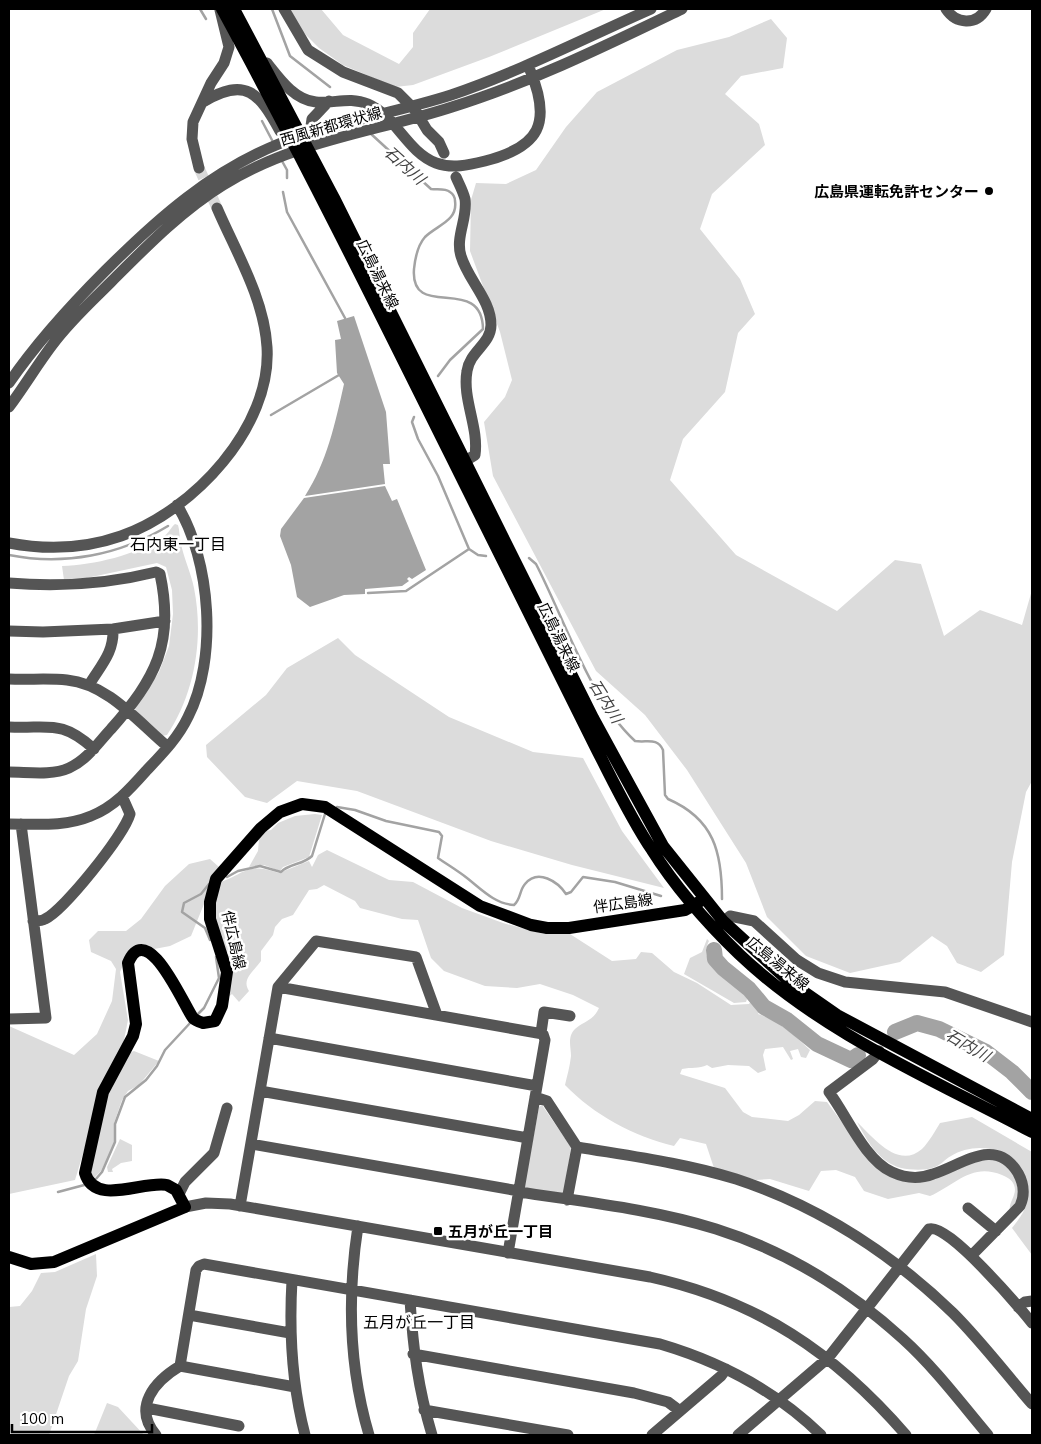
<svg xmlns="http://www.w3.org/2000/svg" width="1041" height="1444" font-family="Mulish,'Noto Sans JP',sans-serif">
  <rect width="100%" height="100%" fill="#fff"/>
  <path fill="#dcdcdc" d="M289 9H321L343 35 399 64 413 47V33L430 9H606L489 57 413 85 395 87 343 65 319 48 300 29Z
    M771 19 787 38 783 68 741 76 725 94 759 124 765 145 712 194 700 229 740 279 755 314 738 333 725 392 683 439 670 480 736 555 837 611 895 560 921 564 944 636 980 610 1022 625 1032 590V781L1026 792 1012 862 1004 955 981 972 957 963 947 946 932 936 900 962 850 973 806 956 767 917 746 863 687 770 645 715 596 671 493 476 484 422 505 397 512 380 500 332 470 251 471 200 476 183 506 184 536 170 566 127 597 92 677 50 729 37Z
    M175 524 178 525C180 531 179 537 181 544 184 559 191 573 194 588 204 638 195 693 167 735L161 736 136 714 135 707 159 672 169 646 173 614 172 590 166 567 157 563 82 579 64 580 62 566C94 565 136 555 163 537 169 533 171 527 175 524Z
    M338 638 355 655 449 717 533 752 583 758 622 831 664 888 572 865 491 841 357 791 297 781 267 803 245 797 207 757 206 745 266 695 287 668Z
    M315 814 322 815 309 857 283 867 280 871 264 865 249 867 258 851 259 839 266 831 271 830 278 823 295 816Z
    M327 850 389 880 413 882 462 908 503 923 544 934H570L612 961 636 959 641 952 652 953 674 972 697 983 731 1005 749 1004 751 1001 760 1011 758 1014C780 1021 794 1035 810 1050L806 1058 801 1057 798 1049 790 1051 793 1059 791 1060 783 1047 765 1049 763 1055 766 1070 758 1073 749 1066 728 1065 712 1068 707 1065C699 1069 691 1067 682 1069L680 1074 725 1088 743 1112 752 1117 788 1121 799 1115 815 1101 827 1102 858 1144 908 1181 984 1157 1004 1163 1016 1177 1019 1200 1010 1211C1008 1202 1018 1195 1014 1185 1012 1179 1006 1177 1002 1175 972 1162 955 1185 930 1196L919 1193 888 1199 864 1191 855 1177 836 1170 821 1171 809 1191 770 1179 756 1180 714 1168 706 1144 680 1138 674 1146C633 1136 594 1115 565 1085 567 1076 570 1066 571 1056 571 1047 567 1037 575 1029 584 1021 593 1021 599 1008L573 995 540 984 517 988 485 986 444 971 431 958 418 920 402 919 360 908 355 901 324 885 317 889 309 890 293 915 282 919 275 927 273 935 261 951V961C254 971 241 979 249 991L239 1002 232 994 227 998 214 914 218 883C247 873 246 862 279 873L309 861 312 867 318 855Z
    M210 859 219 867 191 936 170 946 128 954 120 972 128 1020 123 1045 89 1134 75 1180 9 1194V1026L74 1055 97 1034 112 1001 116 969 111 961 91 952 89 940 98 931H126L141 919 165 886 189 864Z
    M707 939 709 941C695 968 737 980 747 999L746 1002 734 1003 684 974 690 958 702 952Z
    M134 1051 159 1061 139 1085 128 1091 122 1100 114 1123 115 1142 101 1171 93 1179 89 1168 104 1097 129 1053Z
    M542 1105 571 1147 564 1194 530 1192 524 1187 539 1107Z
    M972 1117 1032 1152V1255L1012 1228C1025 1212 1035 1197 1021 1177 1016 1170 1009 1157 1002 1153 987 1145 965 1147 951 1156 945 1159 941 1165 935 1167 925 1171 911 1170 901 1168 879 1162 867 1141 857 1122 873 1137 898 1170 922 1149 929 1142 935 1131 940 1123Z
    M120 1139 132 1145V1161L121 1163 112 1169 113 1172H108L107 1167Z
    M96 1254 97 1276 86 1309 78 1361 69 1376 49 1435H9V1307L20 1306 32 1291 41 1273 55 1272Z
    M107 1403 118 1407 144 1435H94Z"/>
  <path fill="#a3a3a3" d="M354 316 386 412 390 464H383L385 484 305 496C327 462 335 424 344 384L337 373 335 340 341 339 337 321Z
    M385 486 392 501 397 499 426 570 412 579 409 577 407 579 409 581 402 586 365 589V594L344 595 310 607 297 597 291 565 280 536 281 529 304 498Z"/>
  <g fill="none" stroke-linecap="round" stroke-linejoin="round">
    <path stroke="#a3a3a3" stroke-width="2.5" d="M200 9 206 19
      M272 9 290 56 330 87
      M262 121 273 142
      M370 133 431 189C437 190 445 188 450 192 453 194 455 198 455 201 458 221 437 225 425 237 418 245 415 259 414 269 410 322 482 273 483 329L450 360 438 376
      M282 161 287 170V178
      M283 192 287 212 345 318
      M271 415 339 375
      M414 417 412 422 418 439 438 476 469 549 478 555 486 556
      M9 555C64 566 120 555 168 526
      M529 558 536 564C564 618 590 700 635 741 647 743 657 737 663 750L665 795 668 799C714 819 722 852 722 899
      M368 593 406 591 469 549
      M337 807 355 810 386 821 439 832 442 836 438 858C448 865 458 871 467 878 481 889 495 904 514 905 521 899 519 891 525 884 538 868 558 882 566 894L571 892 583 877 615 882 661 896
      M227 877 238 871 260 866 281 872C289 863 303 865 312 856L325 814
      M209 884 201 894 184 903 182 912 205 928 210 940
      M196 1016 204 1008 219 978 216 957
      M95 1180 102 1172 115 1142V1124L125 1097 146 1080 157 1066 165 1050 191 1022
      M58 1192 88 1184"/>
    <path stroke="#a3a3a3" stroke-width="16" d="M714 950 715 959 723 968 749 989 764 1007 787 1020 817 1044 851 1060 858 1055
      M895 1032 917 1023 939 1029 986 1052 1012 1072 1032 1092"/>
    <path stroke="#d9d9d9" stroke-width="11" stroke-dasharray="11 5.5" stroke-linecap="butt" d="M199 168 217 208"/>
    <path stroke="#555" stroke-width="11" d="M284 9 308 50 343 72 398 93 415 110 427 130 439 142 444 153
      M946 9C956 24 976 26 986 9
      M267 63C279 78 294 100 316 102 334 104 349 96 368 104 396 116 407 152 436 163 452 169 469 165 485 161 540 147 552 123 530 70
      M203 102C246 76 259 93 280 131
      M309 140 312 119 329 101
      M199 168 192 139 193 122 211 83 224 63 229 47 220 10
      M456 177C459 184 463 191 465 199 468 218 455 237 461 256 468 280 491 300 491 325 491 344 470 351 467 371 462 399 479 427 475 455L457 466
      M9 383C37 342 70 306 106 270 158 218 211 171 281 143 336 122 395 113 451 95 519 72 585 38 651 9
      M9 407C24 387 37 365 53 344 69 322 91 302 111 282 146 247 181 211 223 185 293 141 375 132 452 107 532 82 607 45 682 9
      M9 543C46 550 84 549 121 536 193 511 272 427 267 347 264 298 236 252 217 208
      M9 583C57 587 108 584 156 572L160 574C175 644 155 679 111 729 98 743 87 760 69 768 51 776 28 772 9 772
      M9 631 43 632 113 629 165 621
      M9 679C28 680 48 678 67 680 108 684 138 722 168 747
      M89 685C101 665 114 653 113 629
      M9 727C49 729 61 719 94 749
      M9 824C36 824 65 827 91 816 114 807 130 789 146 771 162 754 178 738 188 717 218 659 211 560 177 505
      M33 921C37 921 42 921 45 919 64 910 124 835 130 814L122 796
      M716 927 730 916 754 921 797 960 818 973 845 982 945 992 1032 1022
      M278 987 543 1034 545 1040 508 1253
      M9 1019 46 1018 21 824
      M541 1033 544 1012 570 1016
      M269 1038 537 1086
      M879 1051 873 1059 829 1092C847 1116 865 1160 892 1172 905 1178 920 1179 933 1174 961 1166 995 1135 1018 1173 1024 1184 1025 1195 1020 1206L971 1256
      M260 1091 528 1138
      M535 1097 547 1101 577 1147 567 1200
      M251 1144 519 1191
      M577 1147C630 1156 684 1163 736 1179 818 1206 891 1253 953 1313 981 1341 1006 1374 1032 1404
      M519 1192C584 1202 652 1209 716 1229 786 1251 849 1290 903 1339 935 1368 961 1403 988 1435
      M179 1194 185 1182 214 1153 227 1108
      M240 1206 278 987 316 941 416 957 437 1015
      M185 1207 206 1203 230 1204 650 1277C758 1301 834 1352 906 1435
      M968 1208 996 1231
      M358 1226C347 1297 349 1367 369 1435
      M292 1280C289 1332 292 1385 305 1435
      M410 1300C413 1348 418 1388 432 1435
      M1018 1307 1025 1302 1032 1301
      M189 1315 290 1333
      M413 1354 634 1393 668 1402 680 1411
      M180 1366 295 1387
      M147 1408 239 1426
      M424 1410 568 1435
      M156 1435C132 1407 155 1381 180 1366L196 1270 199 1266 204 1264 660 1344C721 1362 776 1391 821 1435
      M652 1435 721 1376 726 1369
      M738 1435 828 1358 929 1229C947 1222 1019 1307 1032 1323"/>
    <path stroke="#000" stroke-width="12" d="M222 9C323 195 416 387 511 577 539 634 568 692 597 750 614 783 631 819 652 850 676 888 707 923 739 954 822 1033 932 1079 1032 1132
      M234 9 334 198 593 718 663 846 723 921 791 983 837 1015 1032 1119
      M9 1257 31 1264 54 1262 185 1207 176 1190 167 1185C144 1180 95 1207 85 1173L103 1092 133 1036 136 1024 128 963C147 917 184 1006 193 1018 196 1021 200 1022 203 1023L215 1021 222 1006 227 972 210 919V902L216 879 261 828 280 812 302 804 325 807 480 906 531 925 547 928H569L685 910 699 902"/>
  </g>
  <g fill="#000" stroke="#fff" stroke-width="2">
    <circle cx="989" cy="191" r="5"/>
    <rect x="433" y="1226" width="10" height="10" rx="2.5"/>
  </g>
  <g text-anchor="middle" dominant-baseline="central" stroke-width="5" stroke-linejoin="round" paint-order="stroke">
    <g font-size="15" fill="#000" stroke="#fff">
      <text transform="translate(331 126) rotate(-16)">西風新都環状線</text>
      <text transform="translate(378 274) rotate(64)">広島湯来線</text>
      <text transform="translate(559 637) rotate(64)">広島湯来線</text>
      <text transform="translate(623 903) rotate(-8)">伴広島線</text>
      <text transform="translate(234 940) rotate(77)">伴広島線</text>
      <text transform="translate(778 963) rotate(39)">広島湯来線</text>
    </g>
    <g font-size="15" font-weight="bold" fill="#000" stroke="#fff" text-anchor="end">
      <text x="979" y="191">広島県運転免許センター</text>
      <text x="448" y="1231" text-anchor="start">五月が丘一丁目</text>
    </g>
    <g font-size="16" font-style="italic" fill="#444" stroke="#fff">
      <text transform="translate(405 165) rotate(42)">石内川</text>
      <text transform="translate(606 701) rotate(58)">石内川</text>
      <text transform="translate(968 1045) rotate(30)">石内川</text>
    </g>
    <g font-size="16" fill="#000" stroke="#fff">
      <text x="178" y="544">石内東一丁目</text>
      <text x="419" y="1322">五月が丘一丁目</text>
    </g>
  </g>
  <rect width="1041" height="1444" fill="none" stroke="#000000" stroke-width="20"/>
  <path d="M12 1424v8h140v-8" fill="none" stroke="#000000" stroke-width="2.5"/>
  <text x="20" y="1424" font-size="15" fill="#000000" stroke="#ffffff" stroke-width="4" paint-order="stroke">100 m</text>
</svg>
